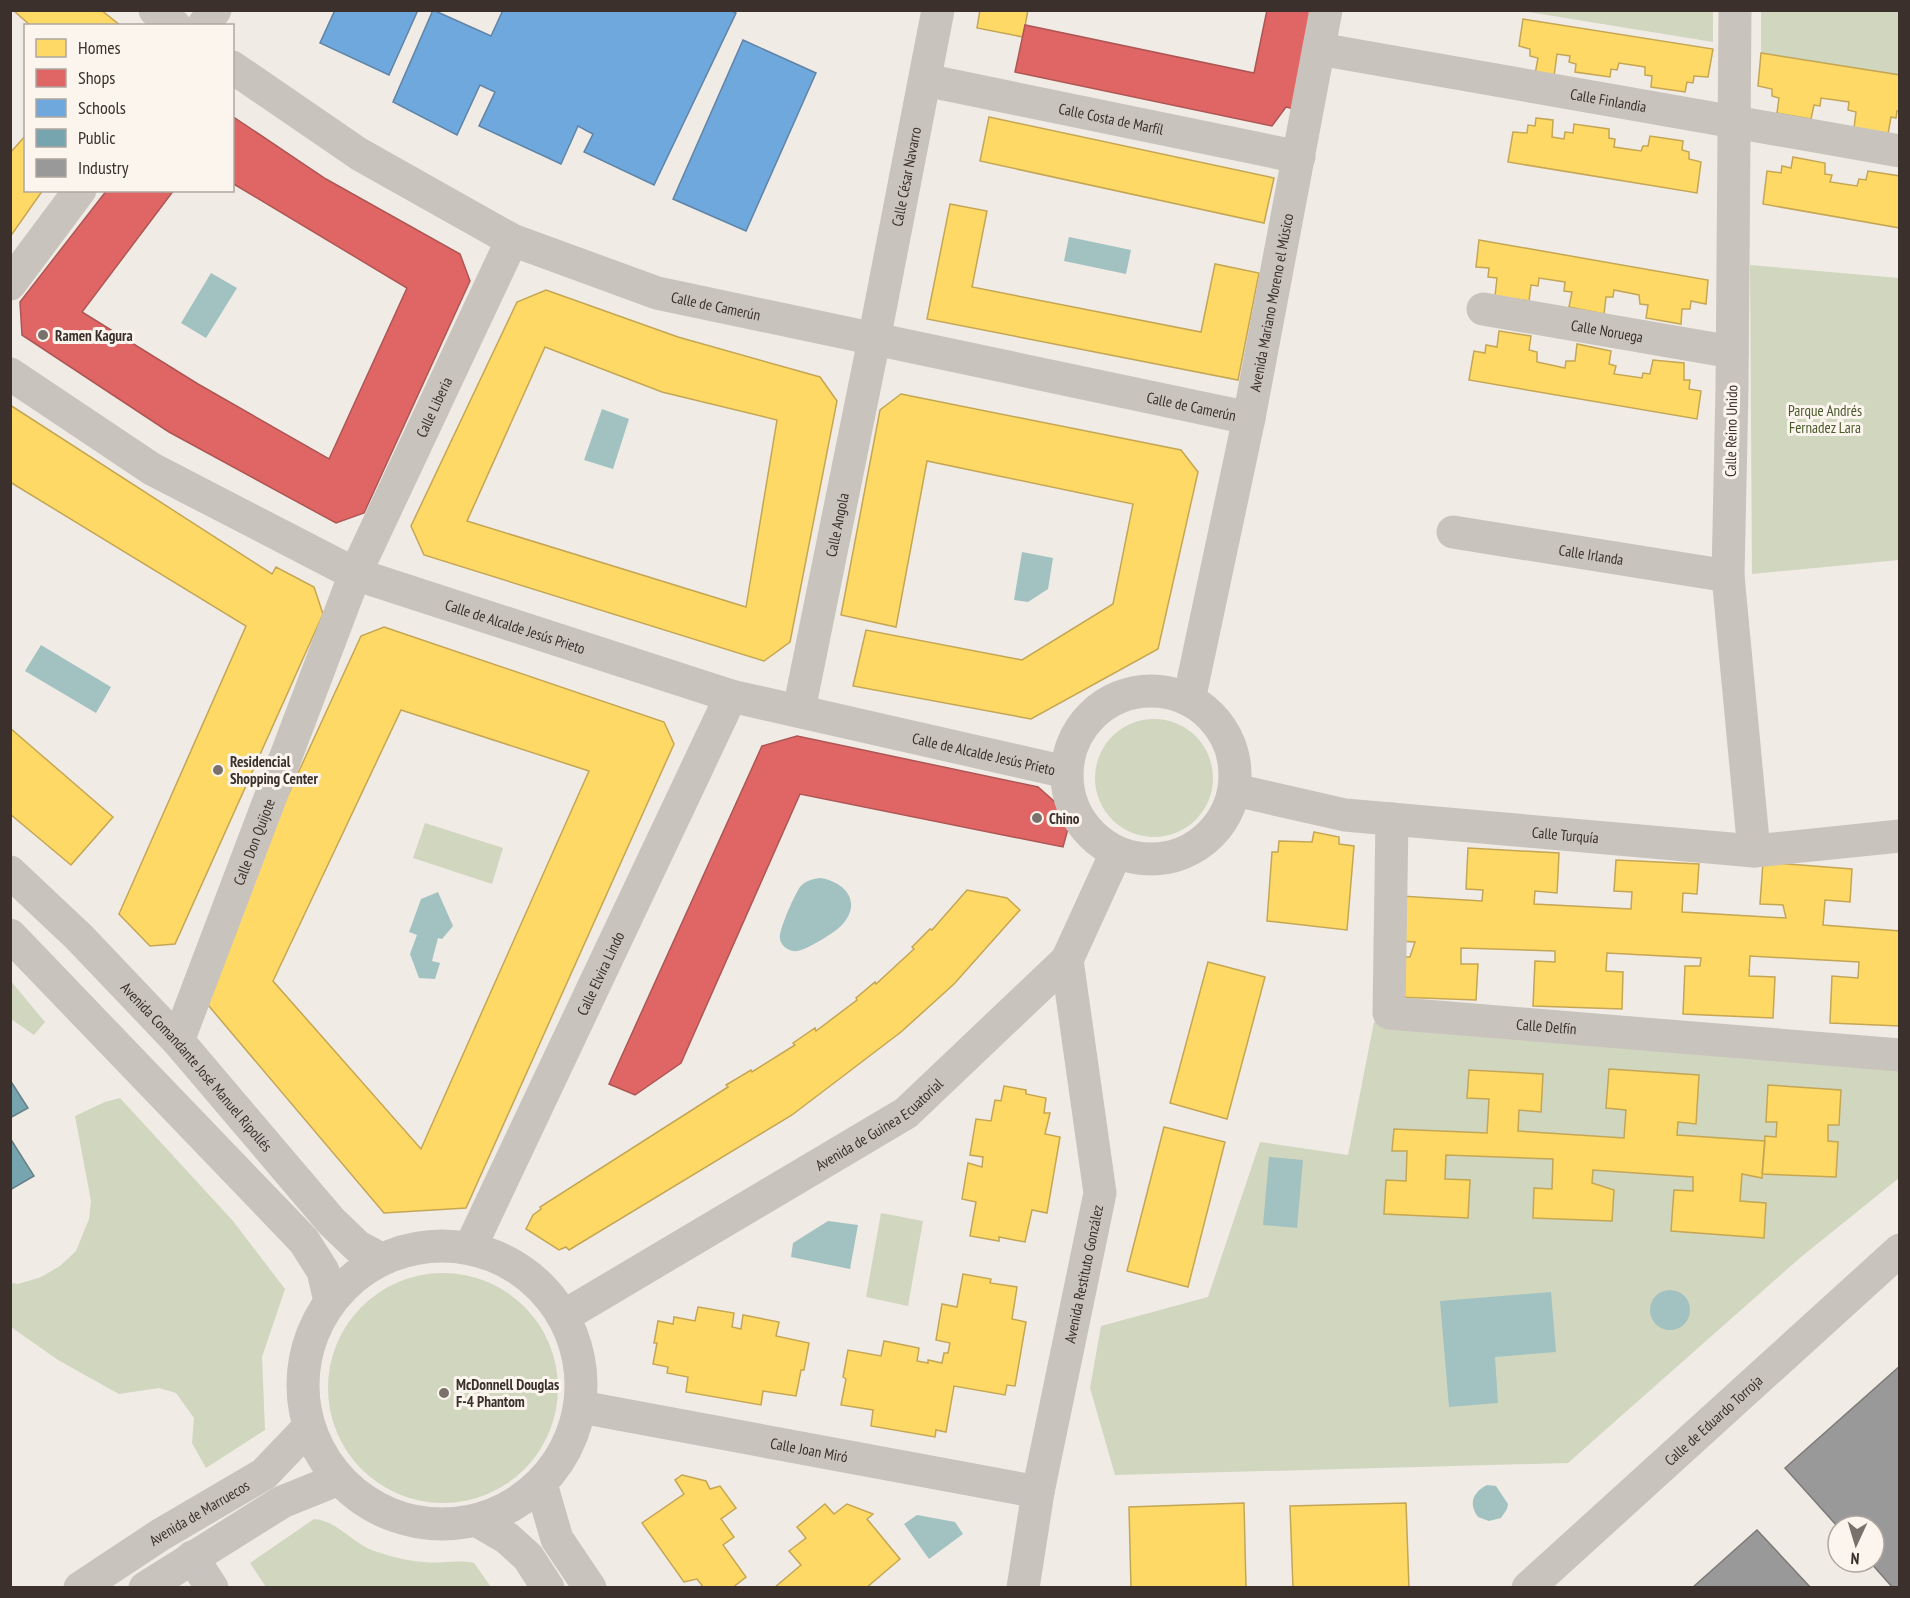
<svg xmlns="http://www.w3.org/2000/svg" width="1910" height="1598" font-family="'PT Sans Narrow',sans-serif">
  <rect width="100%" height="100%" fill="#f0ebe5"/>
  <path fill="#d1d6bf" d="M1522 11H1713V42Z
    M1761 11H1899V75L1761 53Z
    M1750 265 1899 278V560L1752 574Z
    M1095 778a59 59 0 1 1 118 0a59 59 0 1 1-118 0Z
    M425 823 503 848 492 884 413 858Z
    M10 980 45 1022 34 1035 11 1019Z
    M1374 1022 1899 1067V1178L1801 1257 1568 1463 1115 1475 1090 1388 1101 1326 1208 1297 1260 1142 1348 1155Z
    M120 1098 233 1221 285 1289 262 1357 265 1430 206 1468 192 1443 194 1418 176 1393 159 1388 119 1394 58 1360 11 1327V1283L18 1284 41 1277 60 1266 76 1251 89 1219 91 1201 75 1116 105 1102Z
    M881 1213 923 1221 908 1306 866 1297Z
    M328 1388a115 115 0 1 1 230 0a115 115 0 1 1-230 0Z
    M314 1519C336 1520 352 1543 374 1551 390 1556 406 1561 424 1562 441 1564 458 1559 474 1563L491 1587H266L250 1563Z"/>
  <path fill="#a1c2c1" d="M1069 237 1131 250 1126 274 1064 261Z
    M211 273 237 288 206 338 181 323Z
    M602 409 629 419 613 469 584 460Z
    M1022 552 1053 558 1048 589 1028 602 1014 600Z
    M41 645 111 687 96 713 25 671Z
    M820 878C846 882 863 903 841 926 834 933 801 954 793 951 787 950 781 945 780 939 778 931 795 894 800 887 805 881 812 879 820 878Z
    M438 892 453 926 442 939 438 938 432 961 440 963 435 979 419 978 410 954 417 935 409 932 421 899Z
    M1269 1157 1303 1160 1297 1228 1263 1225Z
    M828 1221 858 1225 850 1269 791 1257 793 1243Z
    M1650 1310a20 20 0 1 1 40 0a20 20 0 1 1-40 0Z
    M1551 1292 1556 1352 1495 1357 1498 1403 1449 1407 1440 1301Z
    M1487 1485 1496 1486 1508 1504 1507 1509 1501 1518 1489 1521 1478 1517C1468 1504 1473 1492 1487 1485Z
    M917 1515 955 1522 963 1534 929 1559 904 1524Z"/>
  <path fill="#ffd966" stroke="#c4a654" stroke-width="1.5" fill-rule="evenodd" d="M13 10H101L121 26H31Z
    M980 10H1028L1023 37 977 28Z
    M1523 19 1713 49 1708 77 1694 76 1693 83 1687 82 1685 92 1651 87 1652 76 1645 75V67L1619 63 1617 70 1611 69 1610 77 1575 72 1576 64 1569 62 1570 56 1557 54 1554 76 1535 74 1538 58 1530 56V49L1519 46Z
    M1761 53 1900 75V111H1897L1896 118 1891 117 1888 134 1854 128 1856 112 1848 110 1849 102 1821 98 1820 106 1814 105 1811 119 1777 113 1779 98 1772 96V89L1758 86Z
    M989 117 1274 178 1264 223 980 161Z
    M1536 118 1553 120 1552 137 1564 139 1565 132 1573 133 1574 124 1609 129V138L1615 139 1614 147 1641 151 1643 146H1648L1650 136 1683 141 1682 150 1689 152V159L1701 162 1697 193 1508 162 1513 132 1527 133 1528 125 1535 126Z
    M26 135V190H43L10 237V153Z
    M1793 157 1825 163V174L1832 175 1830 182 1857 186 1859 179 1866 180 1868 171 1900 176V228L1763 204 1767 171 1781 173 1782 166 1791 168Z
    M950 204 987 211 972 287 1201 332 1215 264 1259 273 1238 380 927 319Z
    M1479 240 1708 280 1706 304 1691 301 1690 309H1682L1681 324 1646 318 1648 305 1640 304 1639 295 1614 290 1613 297H1606L1604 314 1569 307 1572 292 1564 291 1565 282 1539 278 1538 286 1531 285 1529 301 1495 296 1497 278 1488 277 1489 268 1476 267Z
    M546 290 678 337 820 377 837 401 790 642 764 661 424 555 411 526 517 302ZM545 347 662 392 777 420 746 607 467 521Z
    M1499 331 1531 336 1529 350 1537 352V362L1565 368 1566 361H1575L1577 344 1611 351 1609 364 1616 366 1614 374 1642 378 1643 373 1650 374 1653 360 1684 363V380H1690L1689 389 1701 391 1697 419 1469 380 1474 351 1485 353 1486 345 1497 347Z
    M901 394 1181 450 1198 472 1158 649 1031 719 853 686 866 630 1022 660 1113 604 1133 504 927 461 896 627 841 615 880 410Z
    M10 405 272 574 276 567 314 587 323 614 175 944 150 946 119 914 246 626 10 482Z
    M384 627 664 722 674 744 466 1208 384 1213 208 1005 203 980 361 636ZM401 710 589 771 421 1149 273 981Z
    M10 728 113 817 71 865 10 814Z
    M1314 832 1339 837V844L1354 846 1347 930 1267 921 1272 852H1278L1279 841 1312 842Z
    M1468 848 1559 853 1557 893 1535 891 1534 904 1631 909 1632 892 1614 891 1616 860 1699 864 1697 894 1683 893 1682 912 1786 918 1783 905 1760 904 1763 862 1852 869 1850 902 1825 900 1823 925 1900 931V1026L1830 1023 1832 976 1858 978 1859 962 1750 956 1749 976 1775 977 1773 1018 1683 1014 1685 966H1700L1701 958 1607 953 1606 971 1623 972 1622 1009 1533 1006 1535 961 1555 962V951L1461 948V964H1478L1476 1000 1395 997 1396 957H1410L1415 942 1399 941 1401 896 1482 901 1483 890 1466 889Z
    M967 890 1007 898 1020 910 954 984 901 1032 792 1115 569 1250 566 1247 559 1250 526 1229 533 1215 541 1209 540 1207 728 1087 726 1085 751 1070 752 1072 795 1045 793 1043 815 1028 816 1031 857 1000 856 998 875 982 876 984 914 949 912 947 930 929 932 930Z
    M1208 962 1265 977 1227 1119 1170 1103Z
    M1609 1069 1699 1075 1696 1124 1678 1122 1677 1135 1765 1141 1762 1178 1742 1174 1740 1201 1766 1203 1764 1238 1671 1231 1674 1190 1693 1191V1177L1593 1170 1592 1183 1614 1190 1612 1221 1533 1218 1534 1188 1552 1189 1553 1159 1446 1155 1445 1179 1470 1180 1468 1218 1384 1214 1386 1180 1406 1181 1407 1151H1392L1394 1129 1487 1133 1489 1099 1467 1098 1469 1070 1543 1074 1541 1112 1519 1110 1518 1131 1624 1138 1626 1110 1606 1108Z
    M1768 1085 1841 1090 1839 1125H1828V1141L1838 1142 1836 1177 1762 1174 1765 1136 1776 1137 1777 1122H1766Z
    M1004 1086 1026 1090V1094L1046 1098 1044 1113H1050L1045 1134 1060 1137 1047 1213 1032 1210 1025 1242 999 1237V1241L970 1236 976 1202 962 1199 968 1163 982 1167 983 1157 970 1155 976 1119 991 1121 995 1100 1001 1101Z
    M1164 1127 1225 1142 1188 1287 1127 1271Z
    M963 1274 991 1279 990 1283 1017 1287 1012 1319 1026 1322 1015 1386 1007 1385 1005 1395 954 1386 946 1432 936 1430 935 1437 871 1426 873 1410 841 1405 846 1379 843 1377 848 1350 881 1356 884 1341 919 1348 917 1361 928 1363V1360L942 1363 944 1353H948L950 1343 936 1340 942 1304 957 1307Z
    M698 1307 734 1313 732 1327 741 1329 743 1315 779 1322 776 1336 809 1343 804 1370H801L796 1396 763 1391 761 1405 686 1392 688 1377 667 1373 668 1367 653 1364 657 1343H654L658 1321 673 1324 674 1317 695 1321Z
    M682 1475 706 1481 710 1489 720 1486 736 1508 721 1519 734 1537 723 1545 746 1577 732 1588H704L697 1579 684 1582 642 1523 684 1494 675 1480Z
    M1244 1503 1246 1588H1131L1129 1507Z
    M1406 1503 1409 1588H1293L1290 1506Z
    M825 1504 834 1514 847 1504 873 1514 867 1519 900 1559 866 1588H774L801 1565 789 1551 806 1538 797 1527Z"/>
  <path fill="#e06666" stroke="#ae5654" stroke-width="1.5" d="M1267 10H1312L1295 109 1286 107 1272 126 1015 72 1025 25 1254 73Z
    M232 116 326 179 460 254 470 281 364 513 336 523 169 432 22 335 20 302 107 190H174L82 312 198 384 329 459 407 288 232 183Z
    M797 736 1038 787 1055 802 1069 825 1063 847 800 794 681 1063 635 1095 609 1084 762 746Z"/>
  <path fill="#6fa8dc" stroke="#5f84a7" stroke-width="1.5" d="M335 10H418L389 75 320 43Z
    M433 10 491 36 503 10H730L736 13 654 185 584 152 593 134 578 126 561 164 479 126 495 92 480 85 457 135 393 102Z
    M743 40 816 73 746 231 673 199Z"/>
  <path fill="#76a5af" stroke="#648287" stroke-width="1.5" d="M10 1080 28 1108 10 1118Z
    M10 1138 34 1176 10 1190Z"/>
  <path fill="#999" stroke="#7d7a78" stroke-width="1.5" d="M1900 1366V1588H1893L1870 1562H1874V1526L1838 1527 1785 1468Z
    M1757 1530 1811 1588H1692Z"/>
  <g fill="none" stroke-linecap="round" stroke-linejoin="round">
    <g stroke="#c9c3be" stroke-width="33">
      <path d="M155 10 175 26"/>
      <path d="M1735 10 1732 388 1728 576 1754 851"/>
      <path d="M203 26 215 10"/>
      <path id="s1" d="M1319 49 1900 151"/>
      <path id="s2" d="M232 67 359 154 512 240 657 293 1249 418"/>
      <path id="s3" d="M925 80 1299 157"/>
      <path d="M10 284 80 190"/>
      <path id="s4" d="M1483 309 1732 352"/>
      <path id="s5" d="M10 374 152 469 355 574 731 696 1066 772"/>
      <path id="s6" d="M1453 532 1728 576"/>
      <circle cx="1151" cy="775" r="84"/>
      <path id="s7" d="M1189 700 1249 418 1326 10"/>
      <path id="s8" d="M799 710 874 340 938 10"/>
      <path id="s9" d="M1235 790 1345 815 1754 851 1900 836"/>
      <path id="s10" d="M1392 819 1389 1013 1900 1055"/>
      <path id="s11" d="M10 872 79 937 178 1041 331 1221 357 1246 381 1259"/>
      <path d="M10 935 304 1241 323 1271 330 1301"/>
      <path id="s12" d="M178 1041 355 574 512 240"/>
      <circle cx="442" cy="1385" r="139"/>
      <path id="s13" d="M470 1248 731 696"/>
      <path id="s14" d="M564 1316 906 1113 1067 960 1116 853"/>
      <path id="s15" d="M581 1407 1038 1492"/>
      <path d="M541 1484 557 1539 590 1588"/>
      <path d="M476 1520 507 1538 528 1557 548 1588"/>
      <path d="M192 1557 212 1588"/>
      <path id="s16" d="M80 1588 160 1535 264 1474 309 1427"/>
      <path d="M145 1588 282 1502 339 1479"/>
      <path id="s17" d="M1023 1588 1038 1492 1100 1193 1067 960"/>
      <path id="s18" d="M1528 1588 1900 1250"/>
    </g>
  </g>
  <g fill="#7a716c" stroke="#fbf5ee" stroke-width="2">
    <circle cx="43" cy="335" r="6"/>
    <circle cx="218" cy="770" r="6"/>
    <circle cx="1037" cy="818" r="6"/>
    <circle cx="444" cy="1393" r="6"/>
  </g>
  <g text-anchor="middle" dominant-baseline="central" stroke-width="6" stroke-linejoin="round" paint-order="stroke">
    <g font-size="15" fill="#3b302b" stroke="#fbf5ee">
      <text stroke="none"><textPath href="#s1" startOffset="294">Calle Finlandia</textPath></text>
      <text stroke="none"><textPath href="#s3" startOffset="190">Calle Costa de Marfíl</textPath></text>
      <text stroke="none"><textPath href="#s8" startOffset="544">Calle César Navarro</textPath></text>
      <text stroke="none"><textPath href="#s7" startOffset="406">Avenida Mariano Moreno el Músico</textPath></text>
      <text stroke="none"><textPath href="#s2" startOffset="544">Calle de Camerún</textPath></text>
      <text stroke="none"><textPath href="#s4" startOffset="126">Calle Noruega</textPath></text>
      <text stroke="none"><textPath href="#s2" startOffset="1030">Calle de Camerún</textPath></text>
      <text stroke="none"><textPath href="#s12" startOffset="684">Calle Liberia</textPath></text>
      <text transform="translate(1731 431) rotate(-89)">Calle Reino Unido</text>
      <text stroke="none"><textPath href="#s8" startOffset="189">Calle Angola</textPath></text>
      <text stroke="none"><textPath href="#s6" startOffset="140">Calle Irlanda</textPath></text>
      <text stroke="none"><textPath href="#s5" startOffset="568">Calle de Alcalde Jesús Prieto</textPath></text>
      <text stroke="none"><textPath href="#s5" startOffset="1054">Calle de Alcalde Jesús Prieto</textPath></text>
      <text stroke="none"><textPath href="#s9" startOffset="334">Calle Turquía</textPath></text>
      <text stroke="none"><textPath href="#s12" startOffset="213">Calle Don Quijote</textPath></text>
      <text stroke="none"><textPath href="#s13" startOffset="304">Calle Elvira Lindo</textPath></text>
      <text stroke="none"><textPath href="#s10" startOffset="352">Calle Delfín</textPath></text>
      <text stroke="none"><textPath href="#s11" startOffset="270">Avenida Comandante José Manuel Ripollés</textPath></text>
      <text stroke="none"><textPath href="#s14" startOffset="369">Avenida de Guinea Ecuatorial</textPath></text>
      <text stroke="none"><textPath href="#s17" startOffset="320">Avenida Restituto González</textPath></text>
      <text stroke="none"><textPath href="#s18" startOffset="250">Calle de Eduardo Torroja</textPath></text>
      <text stroke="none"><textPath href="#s15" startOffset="232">Calle Joan Miró</textPath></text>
      <text stroke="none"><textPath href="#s16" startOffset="141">Avenida de Marruecos</textPath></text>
    </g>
    <g font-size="15" font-weight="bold" fill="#3b302b" stroke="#fbf5ee" text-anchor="start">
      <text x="55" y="335">Ramen Kagura</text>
      <text x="230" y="761">Residencial<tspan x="230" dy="17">Shopping Center</tspan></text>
      <text x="1049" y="818">Chino</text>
      <text x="456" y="1384">McDonnell Douglas<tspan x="456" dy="17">F-4 Phantom</tspan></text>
    </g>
    <g font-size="15" fill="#4a5a2e" stroke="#fbf5ee">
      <text x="1825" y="410">Parque Andrés<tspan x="1825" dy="17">Fernadez Lara</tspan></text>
    </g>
  </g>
  <rect width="1910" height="1598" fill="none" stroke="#3b302b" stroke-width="24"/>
  <rect x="24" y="24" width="210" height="168" fill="#fbf5ee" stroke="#aea6a0" stroke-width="1.5"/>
  <rect x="36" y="39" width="30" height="18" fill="#ffd966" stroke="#aea6a0" stroke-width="1.5"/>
  <text x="78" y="54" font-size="18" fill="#3b302b">Homes</text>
  <rect x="36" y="69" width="30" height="18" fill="#e06666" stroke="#aea6a0" stroke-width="1.5"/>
  <text x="78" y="84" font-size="18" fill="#3b302b">Shops</text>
  <rect x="36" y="99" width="30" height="18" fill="#6fa8dc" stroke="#aea6a0" stroke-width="1.5"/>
  <text x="78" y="114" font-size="18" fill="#3b302b">Schools</text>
  <rect x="36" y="129" width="30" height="18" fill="#76a5af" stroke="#aea6a0" stroke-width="1.5"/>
  <text x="78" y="144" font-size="18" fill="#3b302b">Public</text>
  <rect x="36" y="159" width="30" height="18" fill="#999999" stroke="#aea6a0" stroke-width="1.5"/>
  <text x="78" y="174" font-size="18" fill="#3b302b">Industry</text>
  <g transform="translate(1856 1544) rotate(184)"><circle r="28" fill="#fbf5ee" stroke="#aea6a0" stroke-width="1.5"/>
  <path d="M0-4.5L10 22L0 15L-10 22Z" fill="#7a716c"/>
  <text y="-9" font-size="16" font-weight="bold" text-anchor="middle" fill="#3b302b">N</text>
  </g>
</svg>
